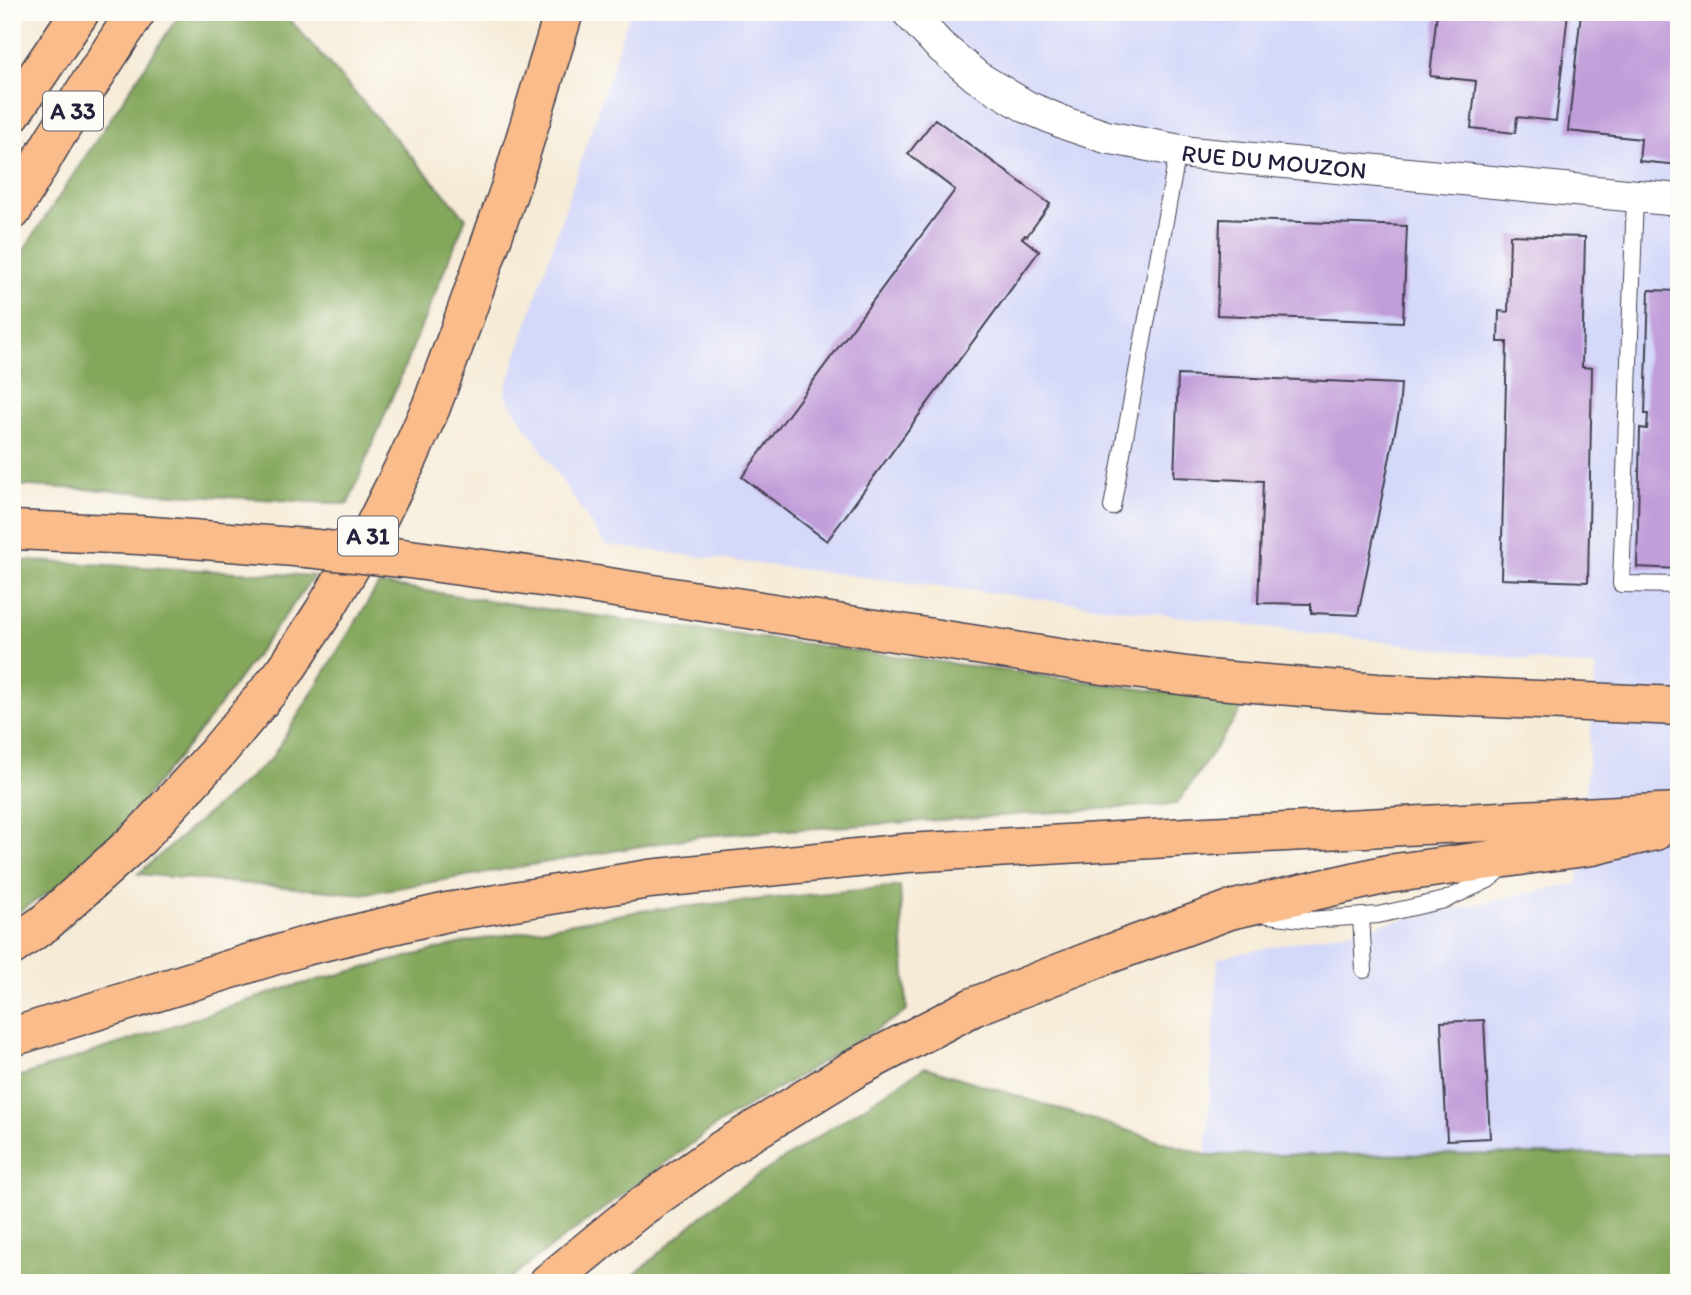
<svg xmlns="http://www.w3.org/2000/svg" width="1691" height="1295" font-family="Itim,sans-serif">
  <rect width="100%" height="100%" fill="#fdfcf7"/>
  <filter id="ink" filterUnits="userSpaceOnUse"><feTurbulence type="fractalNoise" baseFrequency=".0143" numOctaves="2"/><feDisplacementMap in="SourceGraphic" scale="14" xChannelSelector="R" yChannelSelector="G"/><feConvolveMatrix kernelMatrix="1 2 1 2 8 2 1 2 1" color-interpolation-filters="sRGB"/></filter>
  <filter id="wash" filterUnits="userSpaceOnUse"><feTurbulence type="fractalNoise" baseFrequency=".00686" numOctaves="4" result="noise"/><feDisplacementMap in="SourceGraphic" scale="28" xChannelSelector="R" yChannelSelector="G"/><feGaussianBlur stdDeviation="1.57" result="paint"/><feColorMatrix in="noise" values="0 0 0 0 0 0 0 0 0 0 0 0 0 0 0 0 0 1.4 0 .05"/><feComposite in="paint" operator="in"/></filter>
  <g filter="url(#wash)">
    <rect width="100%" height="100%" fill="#f6ebd7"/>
    <path fill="#d4d8f9" d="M630 12H1679V1154L1206 1155 1218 958 1578 883 1596 668 605 545 504 394Z"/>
    <path fill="#84a75c" stroke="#53644c" stroke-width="2" d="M181 12H283L466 218 348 504 12 485V275L27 245Z
      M12 560 314 576 205 725 87 868 12 916Z
      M379 584 552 610 1246 703 1177 804 700 836 362 894 138 874 271 759Z
      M900 886 907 1011 717 1125 519 1271 507 1283H12V1079L286 988 466 942 640 911Z
      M925 1067 1206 1155 1679 1154V1283H625L719 1201Z"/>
    <g id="blocks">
      <path fill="#c19dd9" d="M1437 12H1568L1556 121 1517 117 1515 133 1471 128 1476 81 1430 76Z
        M1581 12H1679V165L1639 161 1641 139 1568 131Z
        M935 119 1050 204 1027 236 1025 235 1022 238 1039 251 827 541 742 477 955 190 908 154Z
        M1220 219 1407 226 1403 322 1217 315Z
        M1510 235 1585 237 1582 367 1592 368 1588 582 1501 579 1507 342H1498L1499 311 1508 312Z
        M1649 290 1679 291V569L1637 567 1640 428 1647 429 1648 414H1645Z
        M1178 375 1401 384 1399 412 1358 615 1311 613V604L1258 603 1263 481 1174 477Z
        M1484 1020 1490 1138 1447 1140 1441 1022Z"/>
    </g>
  </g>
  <g filter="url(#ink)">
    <use href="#blocks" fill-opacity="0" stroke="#424052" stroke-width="2"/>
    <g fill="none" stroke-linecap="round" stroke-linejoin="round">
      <g stroke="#424052" stroke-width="18">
        <path id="lane" d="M1635 196 1621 584 1679 585
          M1112 507 1178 151
          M1268 915 1310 920 1378 915 1445 900 1488 880 1504 867
          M1361 916 1364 970"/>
      </g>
      <g stroke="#424052" stroke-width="34">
        <g id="street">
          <path id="s1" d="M908 12 939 45 977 77 1027 107 1067 124 1106 137 1191 153 1679 200"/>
        </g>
      </g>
      <g stroke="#424052" stroke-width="41">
        <path id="highway" d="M12 113 80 12
          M12 211 54 139 136 12
          M12 530 139 535 307 548
          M402 558 564 580 1103 665 1218 680 1377 693 1679 706
          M12 946 45 923 140 837 217 753 285 671 324 611 375 525 408 459 431 407 463 321 511 185 564 12
          M12 1037 305 946 447 912 649 879 907 853 1187 837 1679 812
          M548 1283 637 1210 722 1150 854 1069 973 1007 1098 958 1230 910 1388 874 1592 846 1655 831"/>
      </g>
      <use href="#lane" stroke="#fff" stroke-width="16"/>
      <use href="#street" stroke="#fff" stroke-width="32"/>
      <use href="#highway" stroke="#f9bc8a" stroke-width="38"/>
      <g stroke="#424052" stroke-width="41" stroke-linecap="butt">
        <path id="highway-bridge" d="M307 548 402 558"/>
      </g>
      <use href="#highway-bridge" stroke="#f9bc8a" stroke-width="38"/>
    </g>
  </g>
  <g text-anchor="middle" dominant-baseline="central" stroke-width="5" stroke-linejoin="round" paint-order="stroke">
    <g fill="#fdfcf7" stroke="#646373" stroke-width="2">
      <rect x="43" y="91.5" width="60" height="39" rx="5"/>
      <rect x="338" y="516.5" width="60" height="39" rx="5"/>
    </g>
    <g font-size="23" font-weight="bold" fill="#22223b">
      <text x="73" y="111">A 33</text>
      <text x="368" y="536">A 31</text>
    </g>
    <g font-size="24" fill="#22223b" stroke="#fdfcf7">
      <text stroke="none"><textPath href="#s1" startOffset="408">RUE DU MOUZON</textPath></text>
    </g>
  </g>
  <rect width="1691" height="1295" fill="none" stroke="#fdfcf7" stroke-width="42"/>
</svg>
